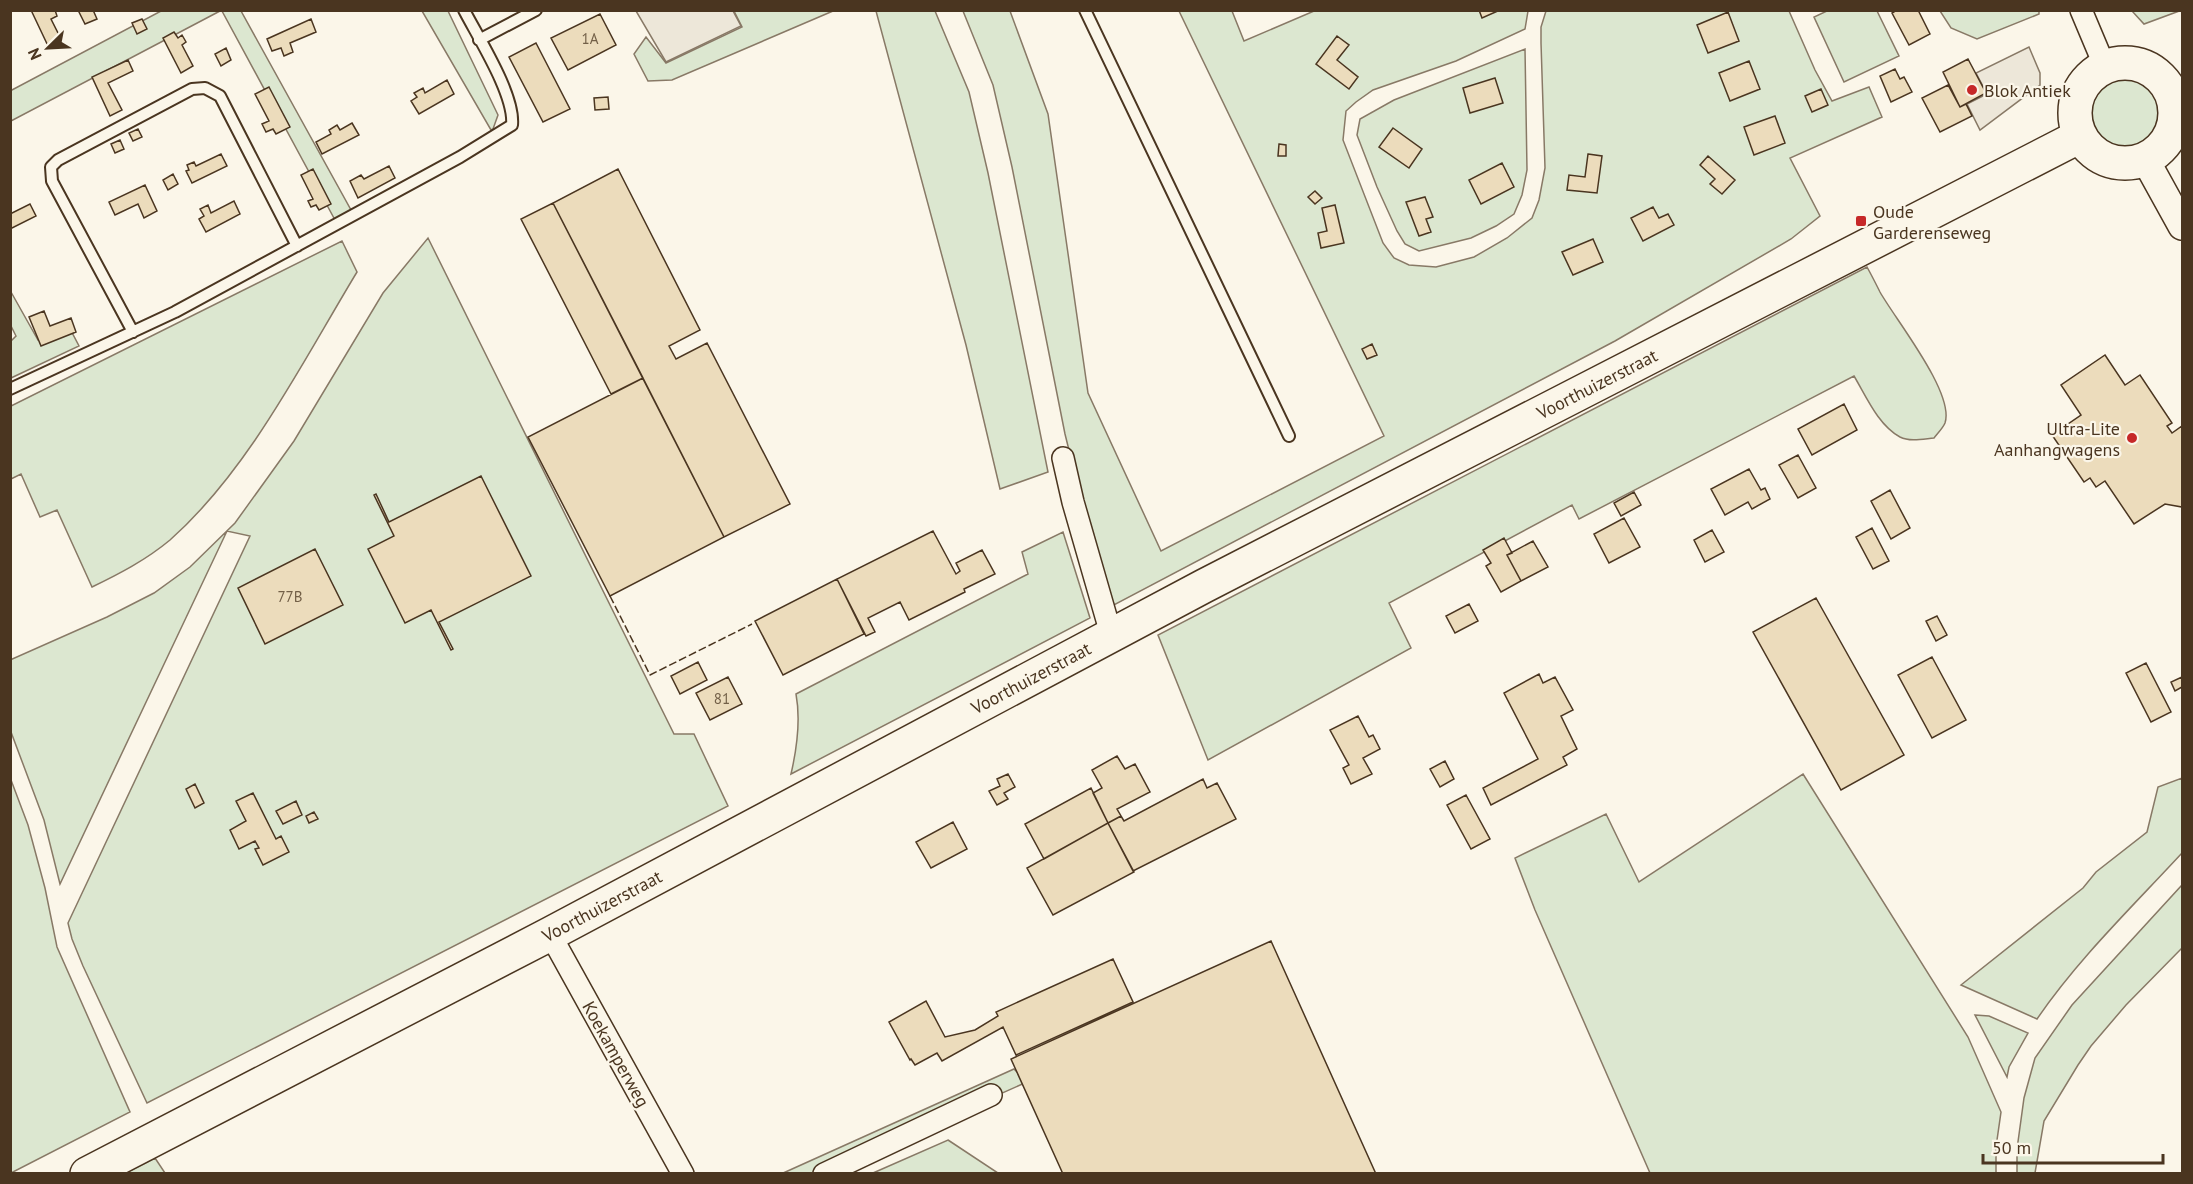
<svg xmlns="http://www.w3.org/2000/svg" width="2193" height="1184" font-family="'PT Sans',sans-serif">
  <rect width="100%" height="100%" fill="#fbf6e9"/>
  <path fill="#dce7d0" stroke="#887966" stroke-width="1.5" d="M1829 10 1877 11 1899 56 1844 82 1814 17Z
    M2182 10 2144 24 2132 11V10Z
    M161 11H220L11 121 10 91Z
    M222 11H241L351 210 335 220Z
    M422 11H448L498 115 493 129 491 130Z
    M734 11H833L672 80 648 81 634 54 646 37 666 63 742 27Z
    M876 11H935L969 92 988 173 1048 472 1000 489 966 345Z
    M963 11H1010L1048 114 1088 393 1161 551 1384 436 1179 11H1232L1244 41 1314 11H1528L1525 29 1456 61 1373 90 1356 102 1346 111 1343 140 1383 243 1394 258 1409 265 1436 267 1474 257 1507 238 1532 218 1539 200 1545 168 1541 43V27L1546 11H1789L1815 70 1832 101 1869 87 1882 117 1790 158 1820 216 1791 239 1615 341 1112 606 1084 511 1065 434 1012 167 993 85Z
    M2039 11V14L1977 39 1951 28 1940 11Z
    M1525 49 1527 170 1522 195 1514 214 1496 226 1471 238 1419 251 1405 244 1397 231 1377 187 1357 135 1360 119 1394 100Z
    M2123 78C2192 79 2153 179 2101 140 2083 128 2088 95 2105 84 2110 80 2117 80 2123 78Z
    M428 238 674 734H694L728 806 147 1103 83 966 72 939 68 923 250 536 227 531 60 884 44 820 11 732 10 660 107 617 154 593 190 567 235 523 294 441 383 293Z
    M342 241 357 272C303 361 249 470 170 540 146 560 119 574 92 587L57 510 40 517 21 474 11 479V406Z
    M1867 267C1872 276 1876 284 1880 292 1895 319 1955 393 1945 423 1943 428 1937 434 1934 438 1923 439 1910 442 1900 437 1878 425 1866 396 1854 376L1579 519 1572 505 1389 603 1411 648 1208 760 1158 635Z
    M11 292 38 340 67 323 79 346 11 378 10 342 16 336 11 326Z
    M1063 532 1090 618 791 774C797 748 801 721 796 694L1028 574 1022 552Z
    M1803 774 1968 1037 2001 1112 1996 1147V1173H1650L1535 910 1515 858 1606 814 1639 882Z
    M2182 778V853C2133 906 2078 959 2037 1019L1961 985 2083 888 2096 872 2147 832 2158 787Z
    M11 780 28 825 45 888 57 947 130 1112 11 1173Z
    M2182 885V948L2126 1005 2091 1046 2078 1065 2044 1121 2035 1173H2017V1149L2024 1098 2035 1058 2072 1005Z
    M1975 1015 1989 1016 2028 1033 2009 1067 2007 1077Z
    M1014 1069 1027 1082 823 1173 781 1174Z
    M948 1140 998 1173H873Z
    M155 1158 165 1173H125Z"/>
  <path fill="#ede7d9" stroke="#887966" stroke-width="1.5" d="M636 11H733L741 26 666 62Z
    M2029 47 2040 73V85L1980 130 1967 104 1987 94 1976 73Z"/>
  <path fill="#ecdcbc" stroke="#4a3520" stroke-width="1.5" d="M31 10H55L57 16 51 19 62 41 49 48Z
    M78 10H93L97 19 85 24Z
    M1479 10H1500L1482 18Z
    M1897 10H1918L1930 34 1909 45 1892 13Z
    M1728 12 1739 41 1708 53 1697 25Z
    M600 14 616 45 568 70 551 38Z
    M142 19 147 29 137 34 132 23Z
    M311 19 316 32 290 43 293 52 284 56 281 48 272 51 267 39Z
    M174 32 178 38 182 35 186 42 182 45 193 66 181 73 163 38Z
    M1337 36 1349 45 1337 60 1358 77 1349 89 1316 64Z
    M536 43 570 109 543 122 509 57Z
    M226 48 231 60 221 66 215 54Z
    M1968 59 1986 93 1960 107 1943 72Z
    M128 60 133 71 108 83 122 110 110 116 92 77Z
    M1749 61 1760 89 1730 101 1719 73Z
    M1895 69 1900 79 1904 77 1912 92 1891 102 1880 76Z
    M1495 78 1503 103 1470 113 1463 88Z
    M447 80 454 94 419 114 411 101 417 97 414 93 423 88 425 93Z
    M1948 85 1960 107 1966 104 1972 116 1940 132 1922 98Z
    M269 87 290 127 276 134 273 129 266 132 262 124 269 121 255 94Z
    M1821 89 1828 105 1812 112 1805 96Z
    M608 97 609 109 595 110 594 98Z
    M1775 116 1785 143 1754 155 1744 127Z
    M352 123 359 135 322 154 316 142 331 134 329 130 337 125 340 130Z
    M1393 128 1422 149 1409 168 1379 147Z
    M138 129 142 137 133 141 129 133Z
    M120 140 124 149 115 153 111 144Z
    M1279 144 1286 145V156H1278Z
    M221 154 227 166 192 183 186 171 189 170 187 165 194 162 196 166Z
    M1588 154 1602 156 1597 193 1567 190 1569 175 1585 177Z
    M1708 156 1735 180 1722 194 1710 184 1715 179 1700 165Z
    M1502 163 1514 187 1481 204 1469 180Z
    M389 166 395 178 358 198 350 181 361 175 364 179Z
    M313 169 331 204 319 210 316 205 311 207 308 201 313 199 301 175Z
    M618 169 700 330 669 346 676 359 707 343 790 504 724 537 553 203Z
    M173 174 178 184 168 190 163 180Z
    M145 185 157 211 144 218 138 204 115 215 109 202Z
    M1315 191 1322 198 1315 204 1308 197Z
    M1425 197 1433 217 1426 219 1431 232 1419 236 1406 202Z
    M234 201 240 214 206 232 199 219 204 216 200 209 208 205 211 213Z
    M553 203 643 378 611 394 521 219Z
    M30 204 36 216 10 229V214Z
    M1335 205 1344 243 1321 248 1318 233 1327 231 1322 208Z
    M1653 207 1659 218 1668 214 1674 225 1643 241 1631 218Z
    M1593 239 1603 262 1573 275 1562 252Z
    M44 311 50 326 71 318 76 332 41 346 29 317Z
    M1372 344 1377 355 1367 359 1362 349Z
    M2105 355 2125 385 2140 375 2172 423 2167 426 2172 433 2182 426V507L2165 504 2134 524 2105 481 2096 487 2090 478 2084 482 2052 435 2081 415 2061 385Z
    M643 378 724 537 610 596 528 437Z
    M1844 404 1857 430 1812 455 1798 429Z
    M1798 455 1816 488 1798 498 1779 465Z
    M1749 469 1761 490 1765 488 1770 499 1752 509 1748 502 1725 515 1711 489Z
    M481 476 531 576 439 622 453 649 451 650 431 610 405 623 368 549 394 536 374 495 376 494 389 522Z
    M1890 490 1910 528 1891 539 1871 501Z
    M1634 492 1641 505 1621 516 1614 503Z
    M1624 518 1640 547 1609 563 1594 534Z
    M1872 528 1889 561 1873 569 1856 537Z
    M1712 530 1724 552 1705 562 1694 540Z
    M933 531 956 574 960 571 956 563 982 550 995 574 964 589 965 592 909 620 900 602 868 618 875 632 866 636 837 579Z
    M1504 538 1512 553 1507 555 1521 581 1501 592 1486 566 1491 563 1483 550Z
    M1533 541 1548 567 1521 581 1507 555Z
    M315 549 343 605 265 644 238 588Z
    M837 579 864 634 783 675 755 621Z
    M1816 598 1904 755 1841 790 1753 632Z
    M1469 604 1478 621 1455 633 1446 616Z
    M1937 616 1947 635 1936 641 1926 621Z
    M1932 657 1966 720 1932 738 1898 675Z
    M698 662 707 680 680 694 671 676Z
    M2146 663 2171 712 2151 722 2126 673Z
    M1539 674 1543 683 1555 677 1573 710 1561 716 1577 749 1563 757 1567 765 1491 805 1483 788 1538 759 1504 693Z
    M728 677 742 704 710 720 696 693Z
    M2182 677V687L2175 691 2171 682Z
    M1358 716 1369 737 1373 735 1380 749 1363 758 1372 774 1351 784 1343 768 1349 765 1330 730Z
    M1117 756 1125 769 1135 764 1150 792 1117 809 1121 816 1108 823 1093 793 1102 788 1092 770Z
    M1445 761 1454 779 1440 787 1430 769Z
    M1008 774 1015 787 1004 793 1008 799 997 805 989 791 1000 786 997 779Z
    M1203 779 1207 788 1217 783 1236 819 1133 871 1108 823 1121 816 1124 821Z
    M195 784 204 803 195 808 186 789Z
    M1091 788 1108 823 1044 859 1025 824Z
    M253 793 276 839 281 836 289 852 263 865 255 849 259 848 255 841 239 849 230 830 246 821 236 801Z
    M1466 795 1490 839 1471 849 1447 805Z
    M296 801 302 815 283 824 276 811Z
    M314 812 318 819 309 823 306 816Z
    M953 822 967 849 931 868 916 842Z
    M1108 823 1134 872 1053 915 1027 868Z
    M1271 941 1376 1174H1063L1011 1059Z
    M1113 959 1133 1002 1016 1055 1003 1027 942 1061 937 1053 915 1065 911 1059 910 1060 889 1022 926 1001 945 1037 975 1030 998 1016 996 1012Z"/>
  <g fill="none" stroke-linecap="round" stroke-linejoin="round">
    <g stroke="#4a3520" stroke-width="14">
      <path id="service" d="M1085 10 1289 436
        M479 40 536 10
        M133 332 52 181 51 167 58 160 192 89 205 88 220 96 297 246
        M10 389 175 312 460 157 512 125C515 95 479 39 464 10"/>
    </g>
    <g stroke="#4a3520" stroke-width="24">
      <path id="minor" d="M2081 10 2105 67
        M1063 458 1073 502 1107 620 1114 634
        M550 934 683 1174
        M824 1174 991 1095"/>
    </g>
    <g stroke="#4a3520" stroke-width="30">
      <path id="tertiary" d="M2145 159 2182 226"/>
    </g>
    <g stroke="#4a3520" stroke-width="36">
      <path id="primary" d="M2075 113a50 50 0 1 1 100 0a50 50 0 1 1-100 0Z
        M87 1174 550 934 1204 586 2080 136"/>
    </g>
    <use href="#service" stroke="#fbf6e9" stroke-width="10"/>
    <use href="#minor" stroke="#fbf6e9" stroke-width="21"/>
    <use href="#tertiary" stroke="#fbf6e9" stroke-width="27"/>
    <use href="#primary" stroke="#fbf6e9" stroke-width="33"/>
    <path stroke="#4a3520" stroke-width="1.5" stroke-dasharray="8 3" stroke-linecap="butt" d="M610 596 650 675 752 624"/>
  </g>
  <g fill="#c62828" stroke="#fbf6e9" stroke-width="2">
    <circle cx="1972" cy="90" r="6"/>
    <rect x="1855" y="215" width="12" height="12" rx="3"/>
    <circle cx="2132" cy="438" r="6"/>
  </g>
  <g text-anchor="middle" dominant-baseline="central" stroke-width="4.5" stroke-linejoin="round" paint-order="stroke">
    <g font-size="15" fill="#725f47">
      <text x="590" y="38">1A</text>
      <text x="290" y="596">77B</text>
      <text x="722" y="698">81</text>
    </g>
    <g font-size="18" fill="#4a3520" stroke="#fbf6e9" text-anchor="start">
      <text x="1984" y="90">Blok Antiek</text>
      <text x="1873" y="211">Oude<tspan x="1873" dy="21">Garderenseweg</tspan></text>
      <text x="2120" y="428" text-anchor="end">Ultra-Lite<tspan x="2120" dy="21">Aanhangwagens</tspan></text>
    </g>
    <g font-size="18" fill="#4a3520" stroke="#fbf6e9">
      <text transform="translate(1597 384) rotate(-27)">Voorthuizerstraat</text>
      <text transform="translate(1031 678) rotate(-28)">Voorthuizerstraat</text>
      <text transform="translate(602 906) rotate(-28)">Voorthuizerstraat</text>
      <text transform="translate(616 1054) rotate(61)">Koekamperweg</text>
    </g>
  </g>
  <rect width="2193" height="1184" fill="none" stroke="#4a3520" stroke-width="24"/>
  <g transform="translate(48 48) rotate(246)" stroke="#fbf6e9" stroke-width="4.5" paint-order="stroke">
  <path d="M0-4.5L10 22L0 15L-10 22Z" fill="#4a3520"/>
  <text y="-9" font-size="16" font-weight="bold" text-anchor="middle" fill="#4a3520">N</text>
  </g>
  <path d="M1983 1154v9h180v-9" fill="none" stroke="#4a3520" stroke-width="3"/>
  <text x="1992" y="1154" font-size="18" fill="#4a3520" stroke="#fbf6e9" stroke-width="4.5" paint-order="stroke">50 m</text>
</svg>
